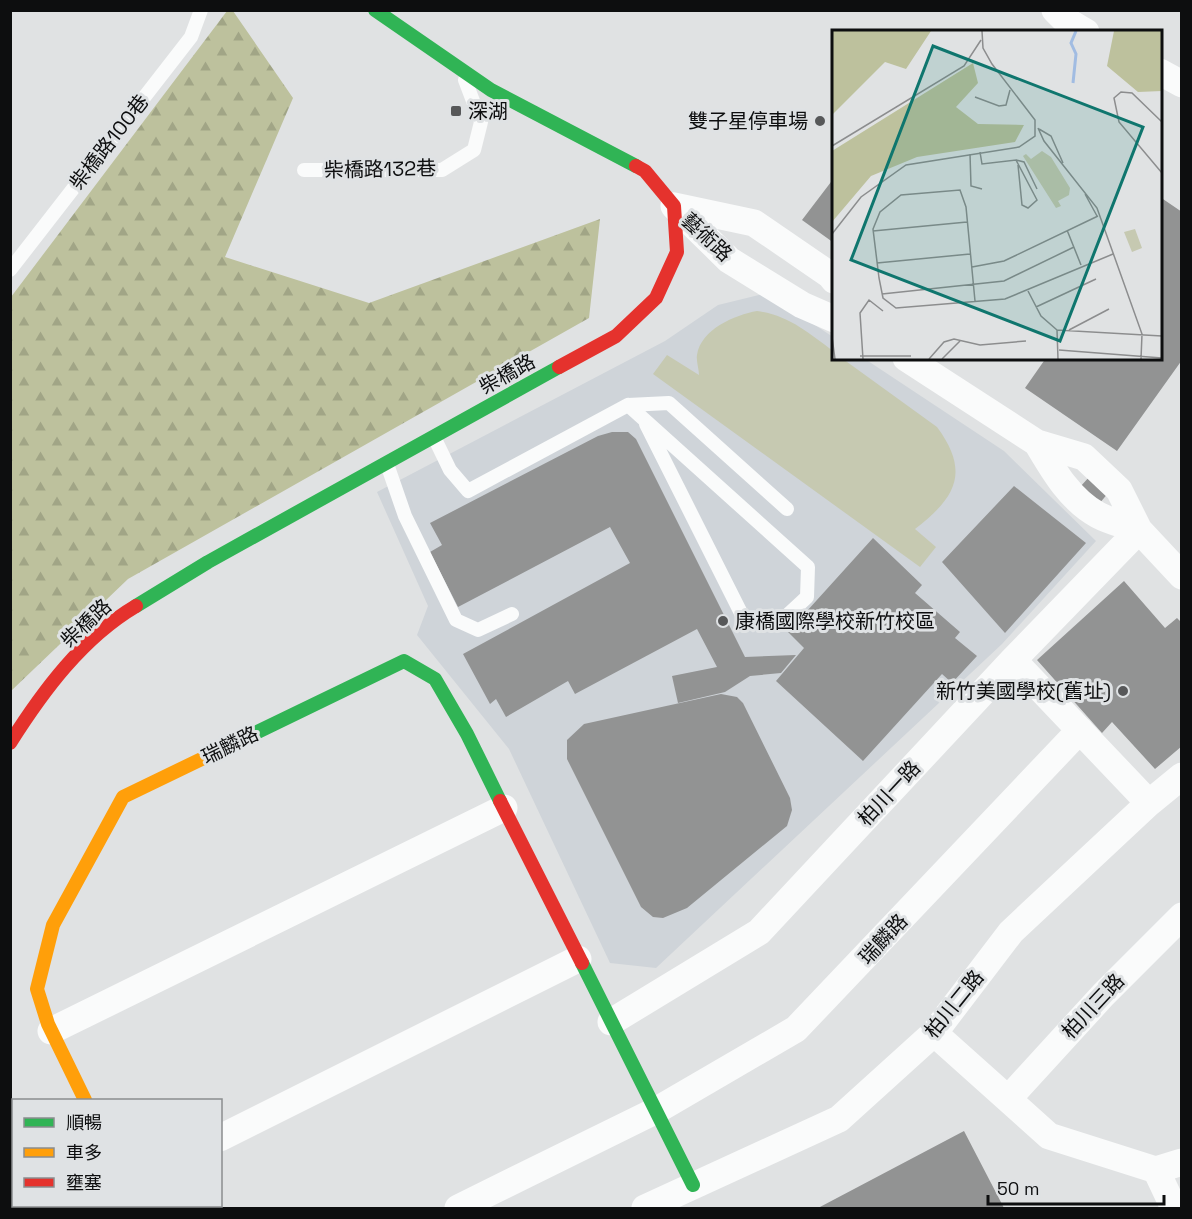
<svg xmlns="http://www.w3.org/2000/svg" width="1192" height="1219" font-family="'Space Grotesk','Noto Sans TC',sans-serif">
  <defs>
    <pattern id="forest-firs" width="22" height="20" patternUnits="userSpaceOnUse" patternTransform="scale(1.5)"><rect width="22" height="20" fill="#bdc19d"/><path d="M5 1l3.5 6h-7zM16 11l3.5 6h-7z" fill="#a1a586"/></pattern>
  </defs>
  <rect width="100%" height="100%" fill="#e0e2e3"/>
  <path fill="#cfd4d9" d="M767 293 833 337 834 358 865 359 1004 451 1096 541 1002 644 656 968 610 963 509 749 417 635 428 606 377 492 665 341 718 305Z"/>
  <path fill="url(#forest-firs)" d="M227 11H233L293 98 225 257 369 303 600 219 589 318 128 579 11 691V297Z"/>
  <path fill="#c6c9b1" d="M757 311C788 315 809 333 833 351L834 358 843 359 937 427C971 473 955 498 915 529L936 547 920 567 653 374 667 355 699 375C699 369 696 361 697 355 701 329 735 315 757 311Z"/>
  <path fill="#929393" d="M834 178V243L802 220Z
    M1160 197 1182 212V360L1117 451 1025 388 1046 358H1160Z
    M612 432H628L636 439 745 657 796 655 781 673 750 676 725 692 678 703 672 676 717 667 697 629 575 694 568 681 506 717 496 699 490 704 463 654 630 563 610 527 458 607 430 552 442 545 430 523 598 436Z
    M1090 476 1109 492 1099 504 1080 487Z
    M1014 486 1086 543 1005 633 942 562Z
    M873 538 922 585 915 593 960 632 955 638 977 656 952 683 942 674 863 761 776 681 804 648 788 632Z
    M1124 581 1165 628 1177 618 1182 623V746L1155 769 1112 722 1102 733 1037 660Z
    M721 694 737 697 743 703 790 798 792 810 787 826 687 908 663 918 653 917 641 907 567 759V740L584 724Z
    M964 1131 1004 1208H818Z"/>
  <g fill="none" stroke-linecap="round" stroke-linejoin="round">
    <path stroke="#fafbfb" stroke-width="14" d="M304 170H442L474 150 481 122 465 80
      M10 270 191 37 201 10
      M628 405 669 403 787 509
      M434 437 450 470 468 491 628 405 808 567 807 597 779 623 744 619 646 424
      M387 464 405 516 456 620 478 630 512 614"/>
    <path stroke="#fafbfb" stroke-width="27" d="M1055 10 1064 19 1086 32
      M1160 72 1182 84
      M674 206 729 260 802 305 834 319
      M674 206 754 223 830 275 834 280
      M906 358 1037 443 1084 457 1119 490 1139 530 1182 576
      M1037 443C1053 470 1070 500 1098 515 1111 522 1126 525 1139 530
      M1013 660 1149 803
      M611 1022 759 932 1013 660 1139 530
      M51 1031 504 808
      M934 1033 1049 1136 1156 1170
      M1008 1099 1103 995 1182 916
      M220 1138 578 959
      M146 1206 148 1208
      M458 1208 657 1110 796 1029 1080 730
      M645 1208 839 1119 934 1033 1011 932 1149 803 1182 776
      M1174 1208 1156 1170 1182 1162"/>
    <path stroke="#30b455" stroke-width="14" d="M375 10 491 90 636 166
      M136 606 208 562 559 367
      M214 753 404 661 435 679 467 734 500 801
      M582 963 693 1185"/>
    <path stroke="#ff9f0a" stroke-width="14" d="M85 1100 48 1024 37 989 53 925 123 797 214 753"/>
    <path stroke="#e5322d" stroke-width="14" d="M559 367 616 336 656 298 677 252 674 206 645 171 636 166
      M10 743C43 691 82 638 136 606
      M500 801 582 963"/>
  </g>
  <g fill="#575859" stroke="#dfe2e4" stroke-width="2">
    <rect x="450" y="105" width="12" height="12" rx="3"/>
    <circle cx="820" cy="121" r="6"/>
    <circle cx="723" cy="621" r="6"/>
    <circle cx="1123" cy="691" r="6"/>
  </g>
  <g text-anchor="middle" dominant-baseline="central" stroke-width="6" stroke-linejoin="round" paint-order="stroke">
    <g font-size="20" fill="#0d0e0f" stroke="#dfe2e4" text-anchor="start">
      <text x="468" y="111">深湖</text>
      <text x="808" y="121" text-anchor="end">雙子星停車場</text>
      <text x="735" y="621">康橋國際學校新竹校區</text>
      <text x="1111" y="691" text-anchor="end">新竹美國學校(舊址)</text>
    </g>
    <g font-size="20" fill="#0d0e0f" stroke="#dfe2e4">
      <text transform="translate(109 142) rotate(-52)">柴橋路100巷</text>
      <text transform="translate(380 169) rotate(-1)">柴橋路132巷</text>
      <text transform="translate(707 237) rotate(43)">藝術路</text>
      <text transform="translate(507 374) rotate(-29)">柴橋路</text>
      <text transform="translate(86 623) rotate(-43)">柴橋路</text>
      <text transform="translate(230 745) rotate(-26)">瑞麟路</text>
      <text transform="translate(889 793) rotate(-47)">柏川一路</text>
      <text transform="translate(883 939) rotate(-47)">瑞麟路</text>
      <text transform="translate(954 1004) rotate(-51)">柏川二路</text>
      <text transform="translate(1093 1006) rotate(-47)">柏川三路</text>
    </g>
  </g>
  <g transform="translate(832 30)">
    <rect width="330" height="330" fill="#e0e2e3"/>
    <path d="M0 1H99L74 39 53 32 0 85ZM282 1H330V61L306 62 275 36ZM141 33 146 53 124 77 146 94 192 95 183 112 85 127 39 146 0 192V121Z" fill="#bdc19d"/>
    <path d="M210 121 219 127 238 158 237 165 226 171 229 176 224 178 191 126 194 124 199 129ZM303 199 310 218 300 222 292 202Z" fill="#c6c9b1"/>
    <path fill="none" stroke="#a1bce2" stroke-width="3" d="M241 53 244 24 239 13 244 1"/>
    <path fill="none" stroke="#8c8d8e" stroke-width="1.5" d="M143 67 167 76 174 75 178 60M330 92 300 63 289 62 282 68 287 92 330 143M206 98 212 111 265 178 310 304 309 329M207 99 219 106 231 133M0 116 132 36 149 10M148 122 150 134 184 130 205 170 196 178 190 175 186 135M138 124 139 156 150 159M184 130 192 132 205 159M253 164 265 186M235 200 249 235M41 201 135 192M0 204 29 167 74 135 187 117 203 106V90L160 34 151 18 150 1M45 233 138 224M140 237 172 231 266 186M196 261 209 286 225 300M50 264 172 251 242 217M143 271 134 177 128 160 69 165 48 182 41 199 47 248 51 268 64 278 173 269 281 224M204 277 264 249M237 300 277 279M0 307 3 329M227 320 330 328M28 326H79M31 329 28 283 37 270 51 281M97 329 112 312 122 309 148 315 194 311M110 329 128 311M226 329 225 300 330 306"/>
    <path fill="#0f766e" fill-opacity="0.15" stroke="#0f766e" stroke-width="3" d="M101 16 311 97 228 311 19 230Z"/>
    <rect width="330" height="330" fill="none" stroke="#0d0e0f" stroke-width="3"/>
  </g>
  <rect width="1192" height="1219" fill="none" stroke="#0d0e0f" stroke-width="24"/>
  <rect x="12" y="1099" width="210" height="108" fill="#dfe2e4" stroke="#8b8d8f" stroke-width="1.5"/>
  <rect x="24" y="1118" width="30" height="9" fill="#30b455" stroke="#8b8d8f" stroke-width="1.5"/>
  <text x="66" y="1129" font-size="18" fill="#0d0e0f">順暢</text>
  <rect x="24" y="1148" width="30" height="9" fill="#ff9f0a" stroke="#8b8d8f" stroke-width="1.5"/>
  <text x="66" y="1159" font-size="18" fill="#0d0e0f">車多</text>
  <rect x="24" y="1178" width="30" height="9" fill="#e5322d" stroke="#8b8d8f" stroke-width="1.5"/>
  <text x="66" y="1189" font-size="18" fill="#0d0e0f">壅塞</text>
  <path d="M988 1195v9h176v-9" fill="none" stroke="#0d0e0f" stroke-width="3"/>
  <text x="997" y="1195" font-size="18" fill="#0d0e0f" stroke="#dfe2e4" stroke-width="4.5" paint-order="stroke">50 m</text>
</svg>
